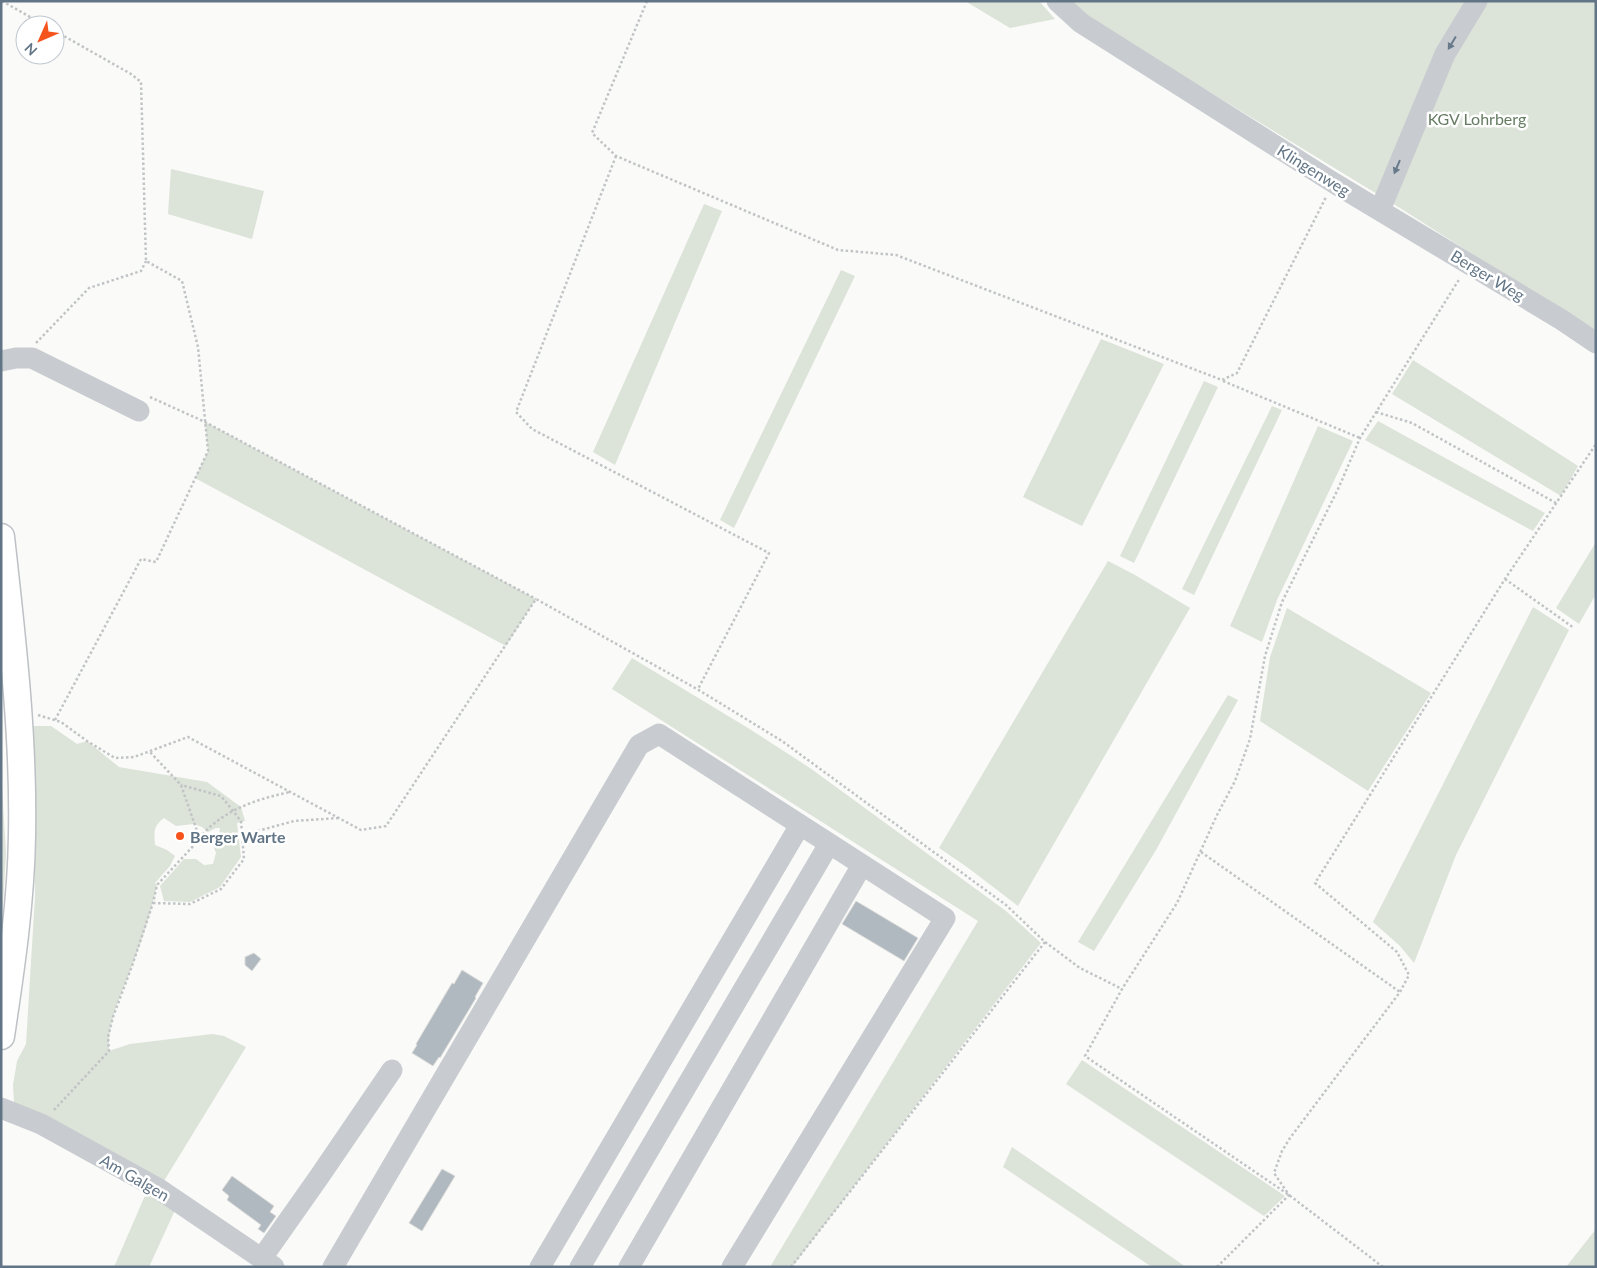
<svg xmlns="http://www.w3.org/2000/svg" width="1597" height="1268" font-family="Lato,sans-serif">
  <rect width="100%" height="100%" fill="#fafaf8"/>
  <path fill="#dce3d8" d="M965 1H1039L1055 19 1010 28Z
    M1068 1H1596V333L1400 208 1213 94 1086 20Z
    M171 169 264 191 252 239 168 214Z
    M704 204 722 211 615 465 593 452Z
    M841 270 855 276 734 528 720 520Z
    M1101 339 1164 364 1082 526 1023 497Z
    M1413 360 1578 466 1561 496 1392 394Z
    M1204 381 1218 387 1134 563 1120 556Z
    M1272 406 1282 410 1194 595 1182 589Z
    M1378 421 1545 513 1533 531 1365 440Z
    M205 422 536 599 506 646 195 478 208 451Z
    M1318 426 1353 441 1277 600 1262 642 1230 626Z
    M1596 542V594L1579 624 1556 608Z
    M1108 561 1135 575 1190 608 1018 906 967 867 939 848Z
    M1533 607 1569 630 1456 855 1414 963 1400 946 1373 922Z
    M1287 608 1431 693 1368 791 1260 721 1270 657Z
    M632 658 748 728 810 768 1006 911 1041 943 792 1267H770L978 921 612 689Z
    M1228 695 1238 700 1156 850 1094 951 1078 942Z
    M34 726H51L77 744 87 741 119 767 207 782 241 807 245 821 237 823 241 857 220 887 190 902 164 901 160 886 184 859H196L204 865 213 864 216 853 213 845 219 836 220 828H216L208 832 202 827 194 824 176 826 164 818C153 826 154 832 155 845L167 850 175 856 170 866 155 883 157 885C151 913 142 940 132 966 122 994 107 1021 109 1051L130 1044 212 1034 224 1036 246 1047 159 1189 14 1104 13 1085 17 1061 26 1044 35 897Z
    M1 772 6 853 1 937Z
    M1082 1060 1285 1196 1264 1216 1066 1084Z
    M1012 1147 1186 1267H1152L1003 1167Z
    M147 1191 176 1208 149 1267H114Z
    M1596 1229V1267H1566Z"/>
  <path fill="#b0b9c0" stroke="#dcdcda" d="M856 901 918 938 904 961 842 924Z
    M254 953 261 959 252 971 245 965V957Z
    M462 970 483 983 475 997 476 998 440 1058 439 1057 433 1066 412 1053 417 1045 416 1044 452 983 454 984Z
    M442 1169 455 1176 422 1231 409 1223Z
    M232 1176 274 1206 270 1212 276 1216 264 1233 258 1229 261 1225 227 1200 229 1196 222 1190Z"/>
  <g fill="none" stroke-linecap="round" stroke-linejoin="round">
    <g stroke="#bdc1c5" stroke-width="29">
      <path id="major" d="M1 537C12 636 24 736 22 836 21 903 11 969 1 1036"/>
    </g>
    <path stroke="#c1c4c6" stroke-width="2.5" stroke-dasharray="2.5 2.5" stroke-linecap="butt" d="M2 1 44 25
      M647 1 592 133 616 156 838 250 896 255 1222 380 1237 373 1326 197
      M616 156 516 412 532 429 769 553 698 689
      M36 343 89 288 141 271 146 261
      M1223 381 1360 438
      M150 397 205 422 536 599
      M1376 412 1412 423 1556 503
      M1505 579 1574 628
      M38 715 61 722 87 741 115 758 134 757 188 737 361 830 386 826 536 599 697 689 782 741 1006 905 1045 942 1080 968 1122 989
      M55 720 141 559 156 562 208 451 198 347 182 281 146 261 141 82 131 74 55 31
      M243 835 294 821 338 818
      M196 842C220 811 253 800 290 792
      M1201 852 1400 992
      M153 903 190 904 221 889 244 859 241 821 221 796 181 785
      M54 1110 109 1051 108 1037 113 1017 132 966 153 903 157 885 196 843 197 831 181 785 150 752
      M791 1267 1045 942
      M1217 1267 1289 1195 1274 1173 1282 1151 1290 1138 1400 992 1409 975 1397 952 1315 883 1505 579 1596 444
      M1383 1267 1289 1195 1085 1056 1122 989 1177 903 1217 815 1235 781 1250 739 1265 656 1282 602 1339 487 1360 438 1460 278"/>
    <path stroke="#c8ccd0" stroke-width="21" d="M1057 1 1081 23 1334 183 1562 320 1596 343
      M1380 210 1445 54 1477 1
      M1 361 16 358H32L139 411
      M1 1108 41 1124 159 1189 274 1267
      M262 1258 319 1177 392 1070
      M333 1267 639 745 659 734 945 918 732 1267
      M540 1267 800 825
      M580 1267 829 844
      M629 1267 862 865"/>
    <use href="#major" stroke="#fff" stroke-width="26"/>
  </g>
  <defs><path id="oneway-solid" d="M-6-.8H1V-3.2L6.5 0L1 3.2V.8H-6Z" transform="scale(1.25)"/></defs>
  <g fill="#67798a">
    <use href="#oneway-solid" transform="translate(1452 43) rotate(121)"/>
    <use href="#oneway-solid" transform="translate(1397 167) rotate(113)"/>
  </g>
  <circle fill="#f5541d" stroke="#fff" stroke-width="2" cx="180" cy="836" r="5"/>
  <g text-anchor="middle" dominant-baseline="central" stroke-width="5" stroke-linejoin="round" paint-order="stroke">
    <g font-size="16" fill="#667c62" stroke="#fff">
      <text x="1477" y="118">KGV Lohrberg</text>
    </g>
    <g font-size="16" fill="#627586" stroke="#fff">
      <text transform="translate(1314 170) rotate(32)">Klingenweg</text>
      <text transform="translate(1488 275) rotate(31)">Berger Weg</text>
      <text transform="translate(135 1177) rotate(30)">Am Galgen</text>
    </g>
    <g font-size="16" font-weight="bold" fill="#627586" stroke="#fff" text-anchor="start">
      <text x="190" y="836">Berger Warte</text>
    </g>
  </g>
  <rect width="1597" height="1268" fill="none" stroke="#627586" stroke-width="5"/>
  <g transform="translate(40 40) rotate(225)"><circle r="24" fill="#ffffff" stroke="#c0c8cf"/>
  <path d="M0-4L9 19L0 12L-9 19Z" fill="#f5541d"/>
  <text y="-8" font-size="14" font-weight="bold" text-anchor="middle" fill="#627586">N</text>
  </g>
</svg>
